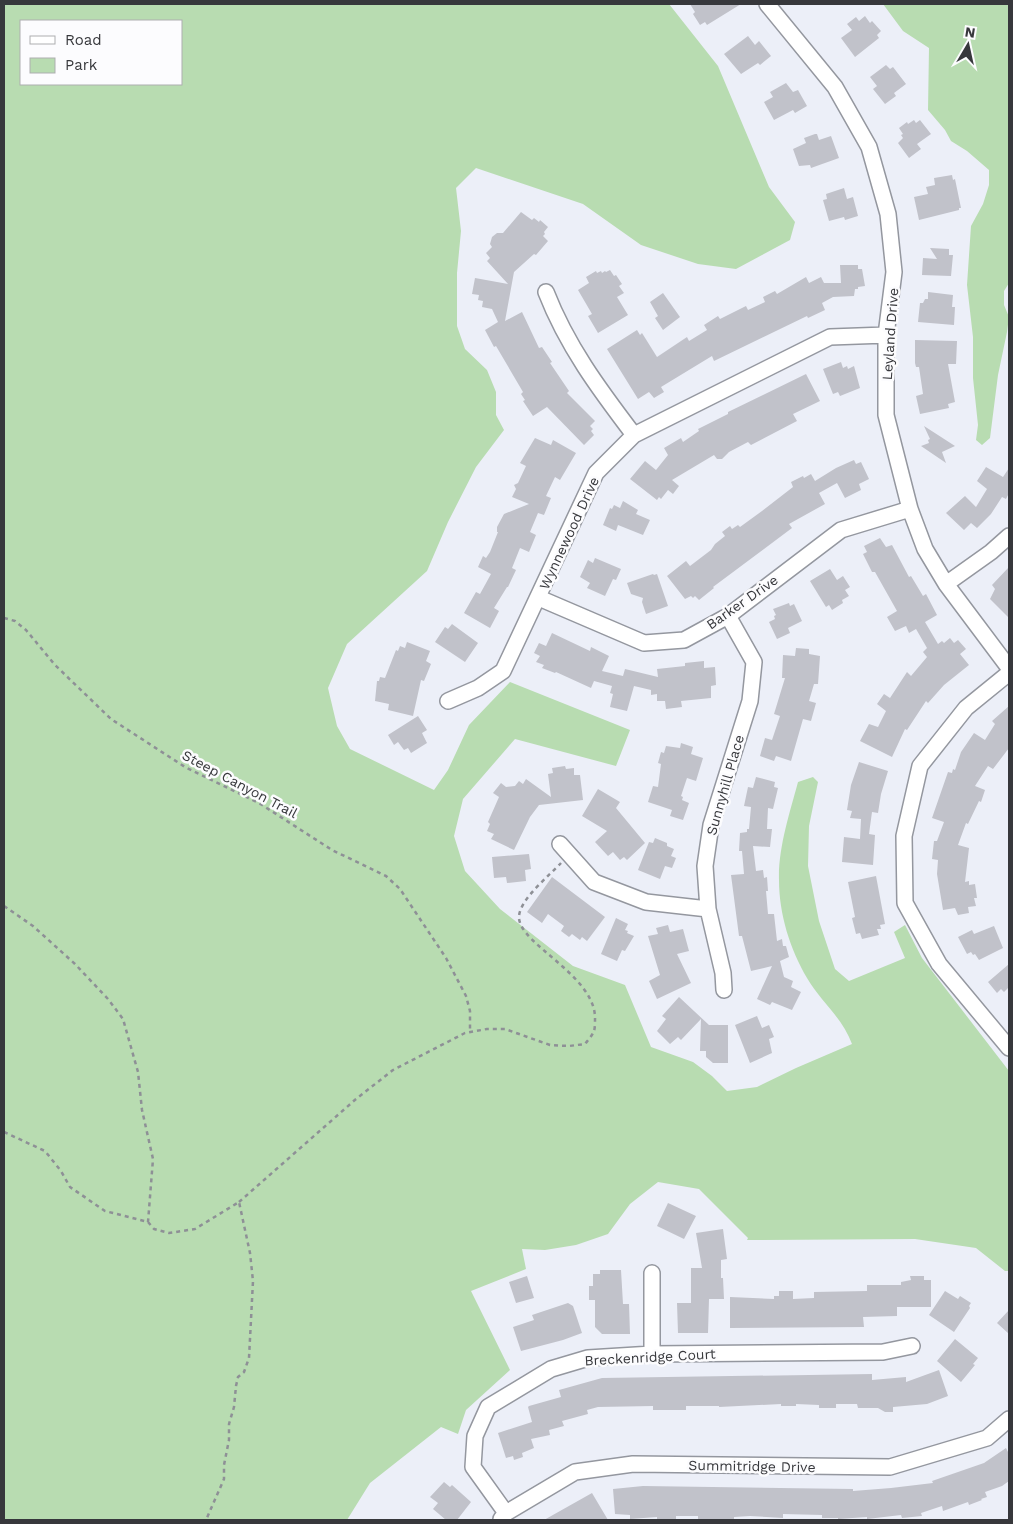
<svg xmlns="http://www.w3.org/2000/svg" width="1013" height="1524" font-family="'Work Sans',sans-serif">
  <rect width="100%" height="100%" fill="#eceff8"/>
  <path fill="#b8dcb1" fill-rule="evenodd" d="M4 4H669L718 66 769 187 795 222 790 240 736 269 698 264 641 245 583 204 476 168 456 188 461 231 457 273V326L465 349 487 370 496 392V415L504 430 476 467 448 522 427 571 347 644 328 688 337 726 350 749 434 790 448 770 469 725 510 682 630 730 616 766 515 739 463 799 454 836 465 871 500 909 573 966 625 985 651 1047 693 1062 712 1076 727 1091 757 1087 796 1068 852 1044C842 1017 821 1002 807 978 790 949 779 914 779 880 778 848 790 812 798 782L813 777 818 782 809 826 808 866 819 921 835 969 849 981 905 958 894 932 905 925 922 958 1009 1071V1271H1005L976 1248 915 1239 747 1240 748 1238 699 1189 658 1182 630 1204 608 1234 576 1245 545 1250 522 1249 526 1269 471 1291 510 1370 466 1410 458 1434 441 1427 370 1483 347 1520H4ZM21 21H181V84H21Z
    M883 4H1009V283L1004 291V305L1009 317 1007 332 998 375 990 438 982 445 976 440 978 425 973 378V337L967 285 971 226 983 204 989 185V170L967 151 951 141 945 130 928 110 929 48 903 31Z"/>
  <path fill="#c1c2ca" d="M690 4H741L707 25 705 22 700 25 693 14 695 12Z
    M865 16 870 23 872 21 881 31 877 35 879 38 855 57 841 38 852 30 847 24 856 17 859 21Z
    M748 36 755 45 759 41 771 56 760 65 758 63 741 74 724 54Z
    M886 65 890 69 893 67 906 84 894 93 896 96 885 104 873 89 877 86 870 77Z
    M786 83 793 92 798 90 807 106 795 113 793 110 774 120 764 102 773 97 770 92Z
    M914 120 916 123 920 120 931 134 917 144 921 149 909 158 898 143 903 138 901 135 903 134 899 128 907 122 908 124Z
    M815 134H817L819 140 831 136 839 158 811 168 810 165 799 166 793 149 806 143 804 138Z
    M952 175 953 180 955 179 961 208H959V210L919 220 914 197 928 194 926 187 935 185 934 178Z
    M844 188 847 199 853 197 858 216 845 220 844 217 829 221 823 200 827 199 826 194Z
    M521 212 532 220 534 218 539 222 540 220 548 227 544 232 545 234 543 236 548 241 536 255 534 254 514 272 505 321 522 312 539 348 542 347 552 362 550 363 569 391 567 393 595 421 590 426 593 429 591 431 594 435 584 445 547 407 533 416 523 401 525 400 521 394 523 392 496 346 494 347 485 330 498 322 492 309 482 307 483 301 478 300 479 295 472 294 475 278 508 284 487 261 490 258 486 253 492 247 490 244 492 237 497 233H503Z
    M930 248 949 249V255H953L951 276 922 275 923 258 937 259Z
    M840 265H858V269H862L865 286 858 287V289H855L854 296 833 297 822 303 825 310 808 318 807 316 714 361 712 356 661 387 664 392 654 398 649 392 638 399 607 349 637 330 640 335 642 333 657 357 687 337 689 341 707 330 704 325 718 316 720 319 746 306 748 310 765 302 763 297 775 291 777 294 806 277 809 283 821 277 824 283H841Z
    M610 270 614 276 616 275 622 284 619 286 624 293 617 297 628 315 598 333 588 316 592 314 578 290 589 283 586 277 596 271 597 273 601 271 602 273 605 271 606 272Z
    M928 292 953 295 952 307H955L954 325 918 322 920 303H923L925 299H928Z
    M663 293 680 317 663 330 655 318 658 316 650 302Z
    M915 340 957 341 956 364H948L955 402 948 404 949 408 920 414 916 396 923 394 919 367H916L915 363Z
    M841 362 843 368 847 366 848 369 854 366 860 388 840 396 838 392 833 394 823 369Z
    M806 374 820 401 793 414 797 421 751 445 748 442 729 452 722 459H717L714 455 672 480 679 486 673 494 668 490 661 499 659 497 657 500 630 479 645 461 656 470 668 455 664 448 681 438 683 442 699 431 698 429 728 414V412Z
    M924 426 955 446 942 452 946 463 921 446 929 443 928 440 930 439Z
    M535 438 551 445 553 440 576 453 560 480 555 477 546 496 551 498 544 515 538 513 530 532 536 535 529 552 520 548 512 568 516 570 508 587H507L494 608 499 611 490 628 464 613 476 592 480 594 491 574 478 567 483 556 486 558 490 552 498 532H497V527L504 514 529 504 512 497 516 489 514 485 518 483 526 466 520 463Z
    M854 460 856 464 861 462 869 479 859 484 861 490 845 498 837 483 819 493 825 504 789 524 792 528 713 587 714 588 699 600 695 596 693 598 691 596 685 599 667 576 686 561 690 566 711 550 715 544 725 536 722 532 730 526 732 529 738 525 740 527 762 511 793 487 791 482 803 476 804 478 811 474 815 481 836 468Z
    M986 467 1003 477 1009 468V493L1006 499 1002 497 991 514 977 528 971 523 964 530 946 513 965 496 976 507 987 489 977 481Z
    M623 501 638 510 636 514 650 520 643 535 618 525 616 531 603 525 610 508 612 509 614 505 620 508Z
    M880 538 886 547 892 545 909 577 911 576 923 596 926 594 937 615 925 622 938 644 942 641 944 643 950 638 954 643 958 640 966 649 960 654 969 665 944 685 928 703 926 701 907 730 905 729 892 757 860 741 869 724 878 727 886 711 877 704 884 694 890 698 907 672 911 676 927 657 923 652 927 648 916 629 909 633 906 626 895 631 887 617 897 611 875 572H872L863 554 867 552 864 546Z
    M595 558 621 569 616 580 613 579 605 596 587 588 590 583 580 577 588 560 593 563Z
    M1009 567V618L990 599 995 589 992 585Z
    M830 569 837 580 843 576 850 587 845 590 849 596 842 600 843 603 832 610 829 605 826 607 810 581Z
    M653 574 654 575 657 574 668 606 646 614 642 602 643 598 631 594 627 583Z
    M789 603 790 606 794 604 802 621 788 628 790 633 777 639 769 622 775 619 774 616 776 615 773 609Z
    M452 624 478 643 465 662 435 642 445 627 448 629Z
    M552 633 590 651 591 647 609 656 602 671 623 676 625 669 658 677 657 669 685 666V663L704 661V668L715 667 716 685 711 686V698L681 701 682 707 666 709 665 701H657V694L651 695V690L634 686 627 711 610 707 613 694 610 693 612 686 594 681 591 688 556 672 555 673 542 668 544 665 536 662 540 656 534 653 539 643 546 646Z
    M407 642 430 651 426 661 431 664 424 681 421 680 413 716 388 710 389 704 375 701 377 681H379L380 677 385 678 396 650 398 651 400 646 405 648Z
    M796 648 809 649V654L820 656 818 684H814L809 701 816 703 811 721 803 719 791 761 776 756 774 761 760 756 765 738 772 740 780 716 774 714 785 678H782L783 655 795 656Z
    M1009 706V748L993 769 988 766 975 786 985 790 981 802 979 801 968 824 966 823 958 845 969 848 965 882 969 881V885L975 884 977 898H974L976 906 968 907 969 913 958 915 955 908 943 910 937 874 938 860 932 859 934 841H937L944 822 932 818 948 772 952 773 953 769 955 770 961 752 974 733 985 740 995 724 992 721Z
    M418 716 427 730 422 733 427 743 411 753 408 748 404 750 398 742 394 745 388 735Z
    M681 743 693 747 691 754 703 758 696 781 687 778 681 796 683 797 682 800 689 803 683 820 670 816 672 810 648 802 653 786 658 787 661 764 658 763 661 752 664 753 666 746 680 748Z
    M859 762 888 771 881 794 878 813 872 812 869 834 875 835 873 865 842 862 844 837 860 839 861 819 850 818 852 811 847 810 851 785Z
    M565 766 566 769 574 768V775H580L583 800 539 805 530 817 514 850 491 839 494 834 487 831 490 824 488 822 499 797 493 793 501 783 506 787 515 786 519 781 523 784 526 779 551 797 548 774 553 773 552 768Z
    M756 777 775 782 774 787 778 788 773 809 768 808 767 829H772L770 847 753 846 756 871 763 870 764 878 767 877 768 891H766L768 914H774L777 941 782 939 783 946H786L789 957 780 961 784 977 793 981 791 987 801 992 792 1010 772 1002 770 1005 757 999 772 966 751 971 742 936H739L731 875 744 874 742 851H739L740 833 747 832V829H749L751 807 744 806 748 787 753 788Z
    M598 789 620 802 616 808 645 843 627 860 624 857 620 860 613 852 608 856 595 842 607 831 582 816Z
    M655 838 667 843V846L674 849 671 856 676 858 672 868 665 866 660 879 638 870 649 842 653 843Z
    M529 854 531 869 525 870 526 881 507 883 506 877 494 878 492 857Z
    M876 876 885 924 880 925 881 929H877L879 935 862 939 860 933 856 934 852 918 855 917 848 882Z
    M552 877 605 917 587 941 582 937 580 940 572 934 569 937 561 931 564 926 548 914 542 923 527 912Z
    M616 918 628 924 625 930 628 931 627 933 634 936 625 951 622 950 617 961 601 954Z
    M668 925 670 932 683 929 689 951 677 954 691 983 657 999 649 981 660 975 648 936 658 934 656 928Z
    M994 926 1003 948 979 960 975 954 973 955 971 952 967 954 958 937 972 930 974 934Z
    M1009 964V987L1004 992 1001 989 997 993 988 982Z
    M679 997 709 1025H728V1063H713L706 1057V1051H700L701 1019 681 1040 678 1037 670 1044 657 1031 666 1019 662 1016Z
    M757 1016 762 1028 769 1025 774 1037 769 1039 772 1053 750 1063 735 1025Z
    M668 1203 696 1216 684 1239 657 1226Z
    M723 1229 727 1259 721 1260V1278H723L724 1299H709L708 1333H678L677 1303H691V1268H702L696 1233Z
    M600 1270H621L623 1304H629L630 1334H602L595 1327V1300H589V1286H593V1274H600Z
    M527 1276 534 1298 516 1303 509 1282Z
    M910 1276H924V1280H931V1307H897V1316L863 1317 864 1327 730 1328V1297L774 1299V1296H779V1291H793V1299L814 1298V1292L867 1291V1285H901V1282L911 1280Z
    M945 1291 958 1299 960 1296 971 1303 969 1306 970 1308 954 1332 929 1315Z
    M568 1303 573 1306 582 1333 563 1340 521 1351 513 1327 534 1320 532 1315Z
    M1009 1310V1334L997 1323Z
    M955 1339 978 1358 973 1364 975 1365 961 1382 937 1361Z
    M939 1370 948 1396 927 1404 893 1407V1412H885L878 1408H858L857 1404H836V1408H819V1405L796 1404V1406H781V1404L719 1407V1406H686V1410H653V1406L598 1407 587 1410 588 1414 562 1421 564 1426 549 1430 550 1435 531 1439 534 1448 522 1453 523 1457 514 1460 513 1456 506 1458 498 1433 532 1422 528 1407 529 1406 561 1397 559 1390 602 1378 872 1374V1380L906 1377V1382Z
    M1006 1448 1009 1454V1481L1002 1486 985 1492 987 1497 981 1499 982 1500 969 1505 968 1502 943 1511 942 1506 921 1513 922 1516 902 1518 901 1515 867 1519V1517L838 1519V1518H822V1515L783 1514V1518L750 1516 734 1517V1520L698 1519V1516H676V1520H657V1517L630 1519V1515L615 1514 613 1489 643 1486 853 1489V1491L891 1488 933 1483 932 1481 984 1463Z
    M444 1482 450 1487 452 1485 471 1502 457 1520H446L433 1509 438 1503 430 1497Z
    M592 1493 608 1520H544Z"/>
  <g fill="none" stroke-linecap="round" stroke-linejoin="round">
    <g stroke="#94979f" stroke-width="18">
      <path id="street" d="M767 4 835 87 869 147 888 214 894 272 886 335V415L910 509 925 549 946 584 1009 668
        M546 292C567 346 599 389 634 435
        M946 584 991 552 1009 536
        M539 598 644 643 684 640 728 616 841 530 910 509
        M1009 673 966 708 920 766 904 836 905 903 939 964 1009 1048
        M448 701 478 688 503 671 596 473 634 435 830 337 886 335
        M560 844 594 882 646 902 708 909
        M724 990 723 973 708 909 705 866 711 825 750 701 754 662 728 616
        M652 1273V1354
        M506 1513 473 1467 475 1436 488 1407 551 1369 588 1358 652 1354 883 1352 912 1346
        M501 1519 506 1513 575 1472 633 1464 890 1467 987 1438 1009 1419"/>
    </g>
    <path stroke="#8e9096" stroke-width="2.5" stroke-dasharray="4 4" stroke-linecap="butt" d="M4 618 15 621 26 630 55 665 111 719 185 767 259 803 332 850 386 876 400 889 446 958 466 996 470 1011V1032
      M4 906 33 926 75 964 108 999 123 1019 138 1072 142 1110 153 1159 148 1222
      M4 1132 45 1151 61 1171 70 1187 105 1211 148 1222 154 1229 169 1233 195 1229 239 1202 250 1253 253 1281 249 1358 244 1372 238 1377 236 1386 234 1407 229 1424V1440L224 1465V1479L206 1520
      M239 1202 356 1099 393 1070 465 1033 487 1029H505L550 1045 569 1046 585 1044C588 1040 592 1036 594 1031 595 1028 595 1023 595 1020 597 975 517 944 519 916 521 898 549 876 561 863"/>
    <use href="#street" stroke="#fff" stroke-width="15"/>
  </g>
  <g text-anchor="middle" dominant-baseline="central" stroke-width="5" stroke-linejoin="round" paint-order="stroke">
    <g font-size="14" fill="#37383c" stroke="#fcfcfe">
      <text transform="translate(890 334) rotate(-86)">Leyland Drive</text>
      <text transform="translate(569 533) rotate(-65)">Wynnewood Drive</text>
      <text transform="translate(742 602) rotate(-35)">Barker Drive</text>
      <text transform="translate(240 784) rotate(28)">Steep Canyon Trail</text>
      <text transform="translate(725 785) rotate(-74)">Sunnyhill Place</text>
      <text transform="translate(650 1357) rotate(-3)">Breckenridge Court</text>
      <text transform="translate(752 1466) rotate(1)">Summitridge Drive</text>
    </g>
  </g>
  <rect width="1013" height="1524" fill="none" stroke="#37383c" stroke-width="10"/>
  <rect x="20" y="20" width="162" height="65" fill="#fcfcfe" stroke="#adaeb0"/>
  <rect x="30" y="36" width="25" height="8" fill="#ffffff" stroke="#adaeb0"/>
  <text x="65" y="45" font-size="15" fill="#37383c">Road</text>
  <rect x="30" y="58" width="25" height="15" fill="#b8dcb1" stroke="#adaeb0"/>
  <text x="65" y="70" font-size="15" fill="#37383c">Park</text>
  <g transform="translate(968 45) rotate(9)" stroke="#fcfcfe" stroke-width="4" paint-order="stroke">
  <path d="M0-4L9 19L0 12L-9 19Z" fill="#37383c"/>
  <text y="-8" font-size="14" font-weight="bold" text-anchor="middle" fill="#37383c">N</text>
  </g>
</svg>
